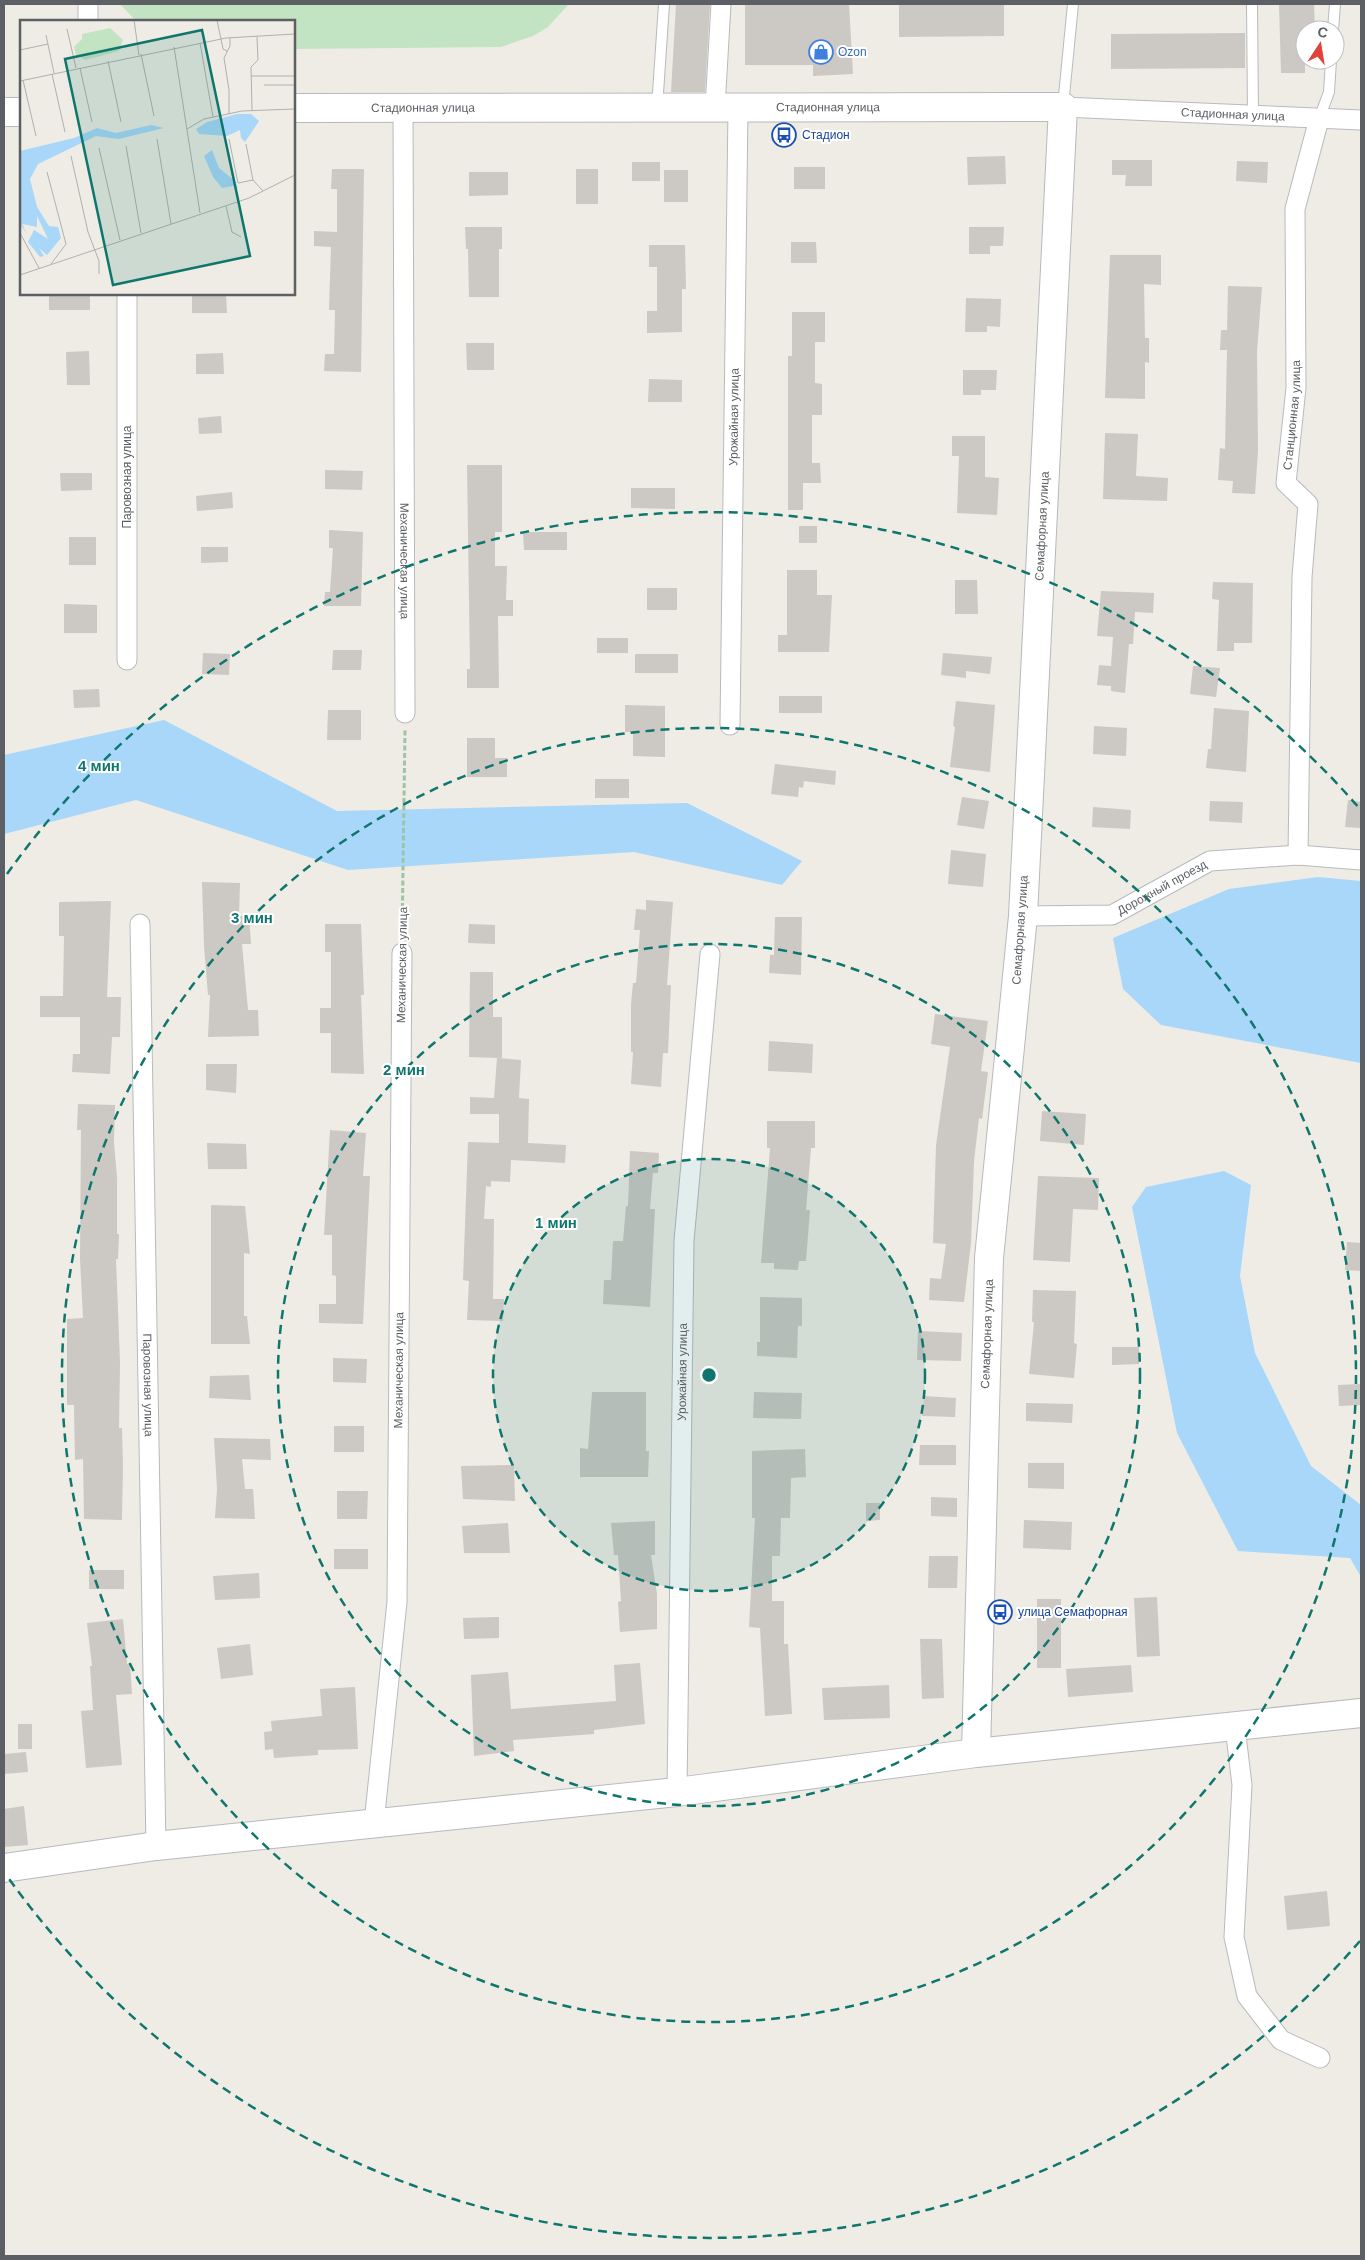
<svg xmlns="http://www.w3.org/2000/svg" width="1365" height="2260" font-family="Arial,sans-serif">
  <rect width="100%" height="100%" fill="#eeece4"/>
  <path fill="#c3e4c2" d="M120 4H569L548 27 533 36 501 47 294 49V21H136Z"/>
  <path fill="#a8d7fa" d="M164 720 337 811 687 803 802 861 782 885 634 852 348 870 136 800 4 834V755Z
    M1318 877 1361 881V1063L1161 1025 1123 989 1113 938 1229 889Z
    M1224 1171 1251 1185 1240 1276 1255 1353 1311 1466 1361 1505V1577L1350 1558 1238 1551 1177 1433 1132 1207 1146 1187Z"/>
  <path fill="#ccc8c4" d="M676 4H710L705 92H671Z
    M745 4H849L853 74 813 76V65H745Z
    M899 4H1004V36L899 37Z
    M1279 4H1314L1315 30H1305V73H1281Z
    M1245 33V68L1111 69V34Z
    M1005 156 1006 184 968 185 967 157Z
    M1112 160H1152V186H1125L1126 175H1112Z
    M1237 161 1268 162 1267 183 1236 181Z
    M632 162H660V181H632Z
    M794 167H825V189H794Z
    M332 169H364L361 372 324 371 325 354H334L335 310H329L331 247 314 246V231L337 232V189H331Z
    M576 169H598V204H576Z
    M664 170H688V202H664Z
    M469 172H508V195L469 196Z
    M465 227H502V249H499V297H469L468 249H466Z
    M969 227H1004L1003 246H990V254H969Z
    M791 242H816L817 263H791Z
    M649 245H685L686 289H682V332L647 333V311H657V267H649Z
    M1110 255H1161V285L1144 284 1145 338H1149V363L1145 362V399L1105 398Z
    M1228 286 1262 287 1257 351 1258 451 1255 494 1232 493 1233 481 1218 480 1220 448 1225 449 1227 350H1220L1221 330H1227Z
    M192 294H226L227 313H192Z
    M49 295H90V310H49Z
    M966 298 1001 299 1000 327 987 326V332H965Z
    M792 312H825V342H815V383L822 384V415H812V463H820L821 483H803V510H788V356H792Z
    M466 343H494V370H467Z
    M89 351 90 385H67L66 352Z
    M223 353 224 374H196V354Z
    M963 370H997L996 390H981V395H963Z
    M649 379 682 380V402H648Z
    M221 416 222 433 199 434 198 418Z
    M1105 433 1138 434 1136 476 1168 478 1167 501 1103 499Z
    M952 436H985V477L999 478 997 515 957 513 959 456H952Z
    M467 465H502V532H495V566H507L506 600H513V616H498L499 688H467V669H470Z
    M325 470 363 471 362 490 325 489Z
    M60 473H92V490L61 491Z
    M631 488H675V509L631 508Z
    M232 492 233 508 197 511 196 496Z
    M799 526H817V543H799Z
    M329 530 363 532 361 606H324L325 592H330L333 548H329Z
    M523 532H567V550H524Z
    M69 537H96V565H69Z
    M201 547H228V562L201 563Z
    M787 570H817V595H832L829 652H778V635H787Z
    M955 580H977L978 614H955Z
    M1213 582 1253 583 1252 643H1234V651H1217L1219 600 1212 599Z
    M647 588H677V610H647Z
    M1101 591 1154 593 1153 613 1135 612 1133 644H1129L1125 693 1111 691V686L1097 685 1099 665 1111 666 1113 637 1097 636Z
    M64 604 97 605V633H64Z
    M597 638H628V653H597Z
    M333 650H362L361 670H332Z
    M203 653 230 654 229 675 202 674Z
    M943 653 992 657 990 674 966 671V678L941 675Z
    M635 654H678V673H635Z
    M1193 666 1220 668 1216 697 1190 694Z
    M99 689 100 707 74 708 73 690Z
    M779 696H822V713H779Z
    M956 701 995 705 990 772 950 767 955 727 953 726Z
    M625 705 665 706V757L633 756V732H625Z
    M1214 708 1249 711 1246 772 1206 768 1208 749H1211Z
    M328 710H361V740H327Z
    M1094 726 1127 728 1126 756 1093 754Z
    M467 738H495V758H507V777H467Z
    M775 764 836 771 835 785 804 781 803 788 799 787 798 797 771 794Z
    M595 779H629V798H595Z
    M962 797 989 801 984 829 957 825Z
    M1348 800 1361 802V828L1345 827Z
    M1210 801 1243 802 1242 823 1209 821Z
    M1093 807 1131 810 1130 829 1092 827Z
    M951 850 986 854 983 887 948 884Z
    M202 882 240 883 239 916 249 915 251 944H242L248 1010H258L259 1036 208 1037 210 995H208L204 946Z
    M646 900 673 902 667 985H671L668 1053H663L661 1087 631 1084 633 1052H631V1004L633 983H636L640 930H634L636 909 646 910Z
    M111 901 107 997H121L120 1037H112L110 1074 72 1072 73 1054H80V1017H40V996H63L64 936H59V902Z
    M775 917H802L801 975 769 973 770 955H774Z
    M325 924H361L364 995H361L364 1074 331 1073V1033H320V1008H331V952H325Z
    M469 924 495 925V944L468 943Z
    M470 972H493V1017H502V1058L469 1057Z
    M935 1014 988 1021 981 1071 988 1072 982 1119 979 1118 974 1161 971 1243 964 1302 929 1300 930 1278 941 1279 946 1244 933 1243 936 1145 950 1047 931 1044Z
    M769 1041 813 1044 812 1073 768 1071Z
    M497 1058 521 1060 519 1098 529 1099 528 1143 566 1145 565 1163 511 1160 510 1182 491 1181V1187L486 1186 484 1219H494L493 1299H504L503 1321 467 1320 469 1281 463 1280 468 1142 499 1143V1114H470V1097L494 1098Z
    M206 1064H237L236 1093 206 1090Z
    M78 1104 115 1105 114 1143 117 1177V1234H119L118 1259H116L120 1363 119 1428H122L123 1466 122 1520 84 1519 83 1459 75 1460 74 1405H67V1319L83 1318 80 1259 81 1130H77Z
    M1042 1111 1086 1114 1084 1145 1040 1141Z
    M767 1121H815V1148H811L806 1210H810L806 1261H799L798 1270 774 1269V1263H761L770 1148H767Z
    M330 1130 366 1133 363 1176H370L363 1324 319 1323V1304H336V1276L332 1275V1235H324Z
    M207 1143 246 1144 247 1169H208Z
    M630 1151 659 1153 658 1173H653L650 1209H655L650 1307 603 1304 604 1280H611L613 1241H623L626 1206H628Z
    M1038 1176 1099 1178 1098 1210 1073 1209 1070 1262 1033 1260Z
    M211 1205 245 1206 250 1254 244 1253V1316H247L250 1344H211Z
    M1347 1242 1361 1243V1271L1345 1270Z
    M1033 1290 1076 1291 1074 1343 1077 1344 1074 1378 1029 1374 1034 1322H1032Z
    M760 1297 802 1298V1326H798L797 1358 757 1356V1342H760Z
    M918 1331 962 1333 961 1361 917 1360Z
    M1112 1347H1139V1364L1112 1365Z
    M333 1358 367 1359 366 1383 333 1382Z
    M249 1375 251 1400 209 1398 210 1376Z
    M1361 1384V1405L1339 1406 1338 1385Z
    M592 1392H646V1451H649L648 1477H580V1448L588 1449Z
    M754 1392 802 1393 801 1419 753 1418Z
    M924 1396 956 1398 955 1417 922 1416Z
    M1026 1403 1073 1404 1072 1423 1026 1421Z
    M334 1426H364V1452H334Z
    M214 1438 270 1439 271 1460 242 1459 245 1489H253L255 1519 215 1518 217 1489Z
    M920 1445H956V1465H919Z
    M805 1449 806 1477 791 1478 790 1518H781L780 1556H772V1601H784V1644H788L792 1714 765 1716 760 1628 749 1627 755 1518H752V1451Z
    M1028 1463H1064V1489L1028 1488Z
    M514 1465 515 1501 463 1499 461 1466Z
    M337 1491H368L367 1519H337Z
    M931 1497 957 1498V1517L931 1516Z
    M866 1503H880V1520L866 1521Z
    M1024 1520 1072 1522 1071 1550 1023 1548Z
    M655 1521V1555H651L657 1594V1629L620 1632 618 1602 621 1601 618 1555H614L611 1523Z
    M508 1523 510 1553H464L462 1526Z
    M334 1549H368V1569H334Z
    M929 1556H958L957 1588H928Z
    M89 1570H124V1589H89Z
    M259 1573 260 1598 215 1600 213 1576Z
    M1157 1597 1160 1656 1137 1657 1134 1598Z
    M1037 1599H1061V1668H1037Z
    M499 1617V1638L464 1639 463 1618Z
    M123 1619 127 1664H130L132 1694 116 1695 122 1765 86 1768 81 1711 93 1710 90 1666H92L87 1623Z
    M920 1639H942L944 1698 922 1699Z
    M250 1644 253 1675 221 1679 217 1648Z
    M640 1663 645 1724 594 1730V1734L513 1740 514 1751 474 1756 471 1675 508 1672 511 1709 616 1701 614 1665Z
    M1131 1665 1133 1692 1068 1697 1066 1669Z
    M889 1685 890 1718 824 1720 822 1688Z
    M355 1687 358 1749 318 1750V1755L274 1758 273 1749 265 1750 264 1732 272 1731 271 1721 322 1716 320 1689Z
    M18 1724H32V1749H18Z
    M26 1752 28 1772 4 1774V1754Z
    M24 1806 28 1845 4 1847V1809Z
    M1327 1891 1330 1926 1287 1930 1284 1896Z"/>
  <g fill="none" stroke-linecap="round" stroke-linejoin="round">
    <g stroke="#b7babe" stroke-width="12">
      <path id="lane" d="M1252 4 1253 116
        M1333 30 1335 4
        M1063 106 1073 4
        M657 108 664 4
        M1319 119 1329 92 1331 60"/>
    </g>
    <g stroke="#b7babe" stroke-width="21">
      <g id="street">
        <path d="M88 21V4"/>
        <path id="s1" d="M403 106 405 713"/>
        <path id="s2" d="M1063 107 1361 120"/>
        <path d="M715 108 721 4"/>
        <path d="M127 294V660"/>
        <path id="s3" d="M730 725 738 109"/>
        <path id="s4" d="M1298 855 1302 577 1308 504 1286 483 1296 388 1295 209 1319 119"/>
        <path id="s5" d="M1023 916 1112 915 1210 861 1298 855 1361 860"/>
        <path id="s6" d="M140 924 156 1846"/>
        <path d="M1235 1727 1242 1785 1234 1937 1247 1996 1281 2040 1320 2058"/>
        <path id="s7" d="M677 1792 684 1241 710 954"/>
        <path id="s8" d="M374 1823 397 1602 402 953"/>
      </g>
    </g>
    <g stroke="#b6b9bd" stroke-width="30">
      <g id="secondary">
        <path id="s9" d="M294 108 1063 107 1023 916 989 1258 976 1753"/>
        <path d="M4 112H21"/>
        <path d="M4 1868 156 1846 677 1792 976 1753 1361 1713"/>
      </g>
    </g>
    <path stroke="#9cc5a7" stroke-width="3" stroke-dasharray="5 2.5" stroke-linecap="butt" d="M402 938 405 729"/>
    <use href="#lane" stroke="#fff" stroke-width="10"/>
    <use href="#street" stroke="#fff" stroke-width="19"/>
    <use href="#secondary" stroke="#fff" stroke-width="28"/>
  </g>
  <circle cx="709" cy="1375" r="216" fill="#0f766e" fill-opacity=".12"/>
  <g fill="none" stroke="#0f766e" stroke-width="2.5" stroke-dasharray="9 6">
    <circle cx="709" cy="1375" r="216"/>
    <circle cx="709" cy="1375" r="431"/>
    <circle cx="709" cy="1375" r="647"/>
    <path d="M1360 1941A862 862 0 0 1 7 1876M7 874A862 862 0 0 1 1360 809"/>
  </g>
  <defs>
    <g id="shop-ring" transform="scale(1.25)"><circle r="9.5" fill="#fff" stroke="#3f7fe0" stroke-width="1.5"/><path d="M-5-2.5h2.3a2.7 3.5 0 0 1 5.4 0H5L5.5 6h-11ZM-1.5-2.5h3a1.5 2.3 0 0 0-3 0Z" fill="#3f7fe0"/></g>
    <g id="bus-ring" transform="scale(1.25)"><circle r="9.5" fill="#fff" stroke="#1a4fb4" stroke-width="1.5"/><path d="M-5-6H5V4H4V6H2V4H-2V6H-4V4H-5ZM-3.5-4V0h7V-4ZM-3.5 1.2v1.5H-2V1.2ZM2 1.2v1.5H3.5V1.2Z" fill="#1a4fb4"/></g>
  </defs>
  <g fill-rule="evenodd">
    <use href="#shop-ring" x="821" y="52"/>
    <use href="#bus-ring" x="784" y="135"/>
    <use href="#bus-ring" x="1000" y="1612"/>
  </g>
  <g text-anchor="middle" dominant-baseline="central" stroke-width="4" stroke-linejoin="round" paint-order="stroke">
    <g font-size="12" fill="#366cbe" stroke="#fff" text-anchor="start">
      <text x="838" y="52">Ozon</text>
    </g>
    <g font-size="12" fill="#5c6064" stroke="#fff">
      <text stroke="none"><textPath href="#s9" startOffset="129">Стадионная улица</textPath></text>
      <text stroke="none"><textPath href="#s9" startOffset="534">Стадионная улица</textPath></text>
      <text stroke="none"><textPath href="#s2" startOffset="170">Стадионная улица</textPath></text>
      <text stroke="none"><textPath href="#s4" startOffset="450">Станционная улица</textPath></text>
      <text stroke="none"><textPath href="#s3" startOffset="308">Урожайная улица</textPath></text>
      <text transform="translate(127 477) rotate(-90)">Паровозная улица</text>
      <text transform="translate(1042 526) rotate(-87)">Семафорная улица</text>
      <text stroke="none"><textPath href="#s1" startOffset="455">Механическая улица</textPath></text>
      <text stroke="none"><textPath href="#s5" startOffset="146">Дорожный проезд</textPath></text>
      <text transform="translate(1020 930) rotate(-86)">Семафорная улица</text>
      <text transform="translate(402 965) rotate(-89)">Механическая улица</text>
      <text transform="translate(987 1334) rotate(-88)">Семафорная улица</text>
      <text stroke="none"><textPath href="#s8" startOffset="454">Механическая улица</textPath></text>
      <text stroke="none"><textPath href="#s7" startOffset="420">Урожайная улица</textPath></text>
      <text stroke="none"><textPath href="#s6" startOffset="461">Паровозная улица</textPath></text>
    </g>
    <g font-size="12" fill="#164399" stroke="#fff" text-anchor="start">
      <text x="802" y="135">Стадион</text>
      <text x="1018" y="1612">улица Семафорная</text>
    </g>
  </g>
  <g transform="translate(20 20)">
    <rect width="275" height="275" fill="#eeece4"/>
    <path d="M90 8 103 20 99 31 65 40 56 35 54 27 62 19V14Z" fill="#c3e4c2"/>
    <path d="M217 94H231L239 101 225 122 221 118 220 110 207 116 179 114 176 109 187 102ZM131 105 144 108 99 119 76 116 18 144 10 159 17 187 29 206 38 207 41 218 27 235 19 228 24 236 20 237 8 222 14 210 28 219 17 196V207L2 204 7 214 0 204V131L54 118 77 108 96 113ZM192 130 199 148 215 161 218 169 213 166 202 168 193 157 184 136Z" fill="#a8d7fa"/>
    <path fill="none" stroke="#b0b0ad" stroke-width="1" d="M114 0 119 35M197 0 203 29 207 31M47 9 56 48M26 15 34 53M180 23 193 97M154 27 180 193M0 30 28 24M121 34 134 96M88 41 101 102M60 48 72 102M32 54 45 112M231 56H275M3 60 16 116M0 61 206 18 275 14M244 65H275M232 90 231 47 238 40 237 17M209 94V70L204 38 210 26V18M167 109 184 99 222 91 275 89M137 119 151 204M209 119 218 163 233 160M226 124 233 160 243 171M106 126 121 213M79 128 100 220M51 136 68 212 79 241V254M27 152 46 224 31 244M206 186 212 212 221 217M0 213 19 248M0 255 229 178 275 155"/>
    <path fill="#0f766e" fill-opacity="0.15" stroke="#0f766e" stroke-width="2.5" d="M182 10 230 236 93 265 45 39Z"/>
    <rect width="275" height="275" fill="none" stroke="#5c6064" stroke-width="2.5"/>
  </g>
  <circle cx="709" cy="1375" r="8" fill="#0f766e" stroke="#fff" stroke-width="2.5"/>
  <g font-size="15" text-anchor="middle" font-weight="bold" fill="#0f766e" stroke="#fff" stroke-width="4" stroke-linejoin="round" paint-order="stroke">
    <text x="99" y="771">4 мин</text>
    <text x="252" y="923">3 мин</text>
    <text x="404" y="1075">2 мин</text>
    <text x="556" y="1228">1 мин</text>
  </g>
  <rect width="1365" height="2260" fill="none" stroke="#5c6064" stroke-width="10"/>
  <g transform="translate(1320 45) rotate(12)"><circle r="24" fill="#ffffff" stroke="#bebfc1"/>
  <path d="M0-4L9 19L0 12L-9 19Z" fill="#df4339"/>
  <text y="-8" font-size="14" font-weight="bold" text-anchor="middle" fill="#5c6064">С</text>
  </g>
</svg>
